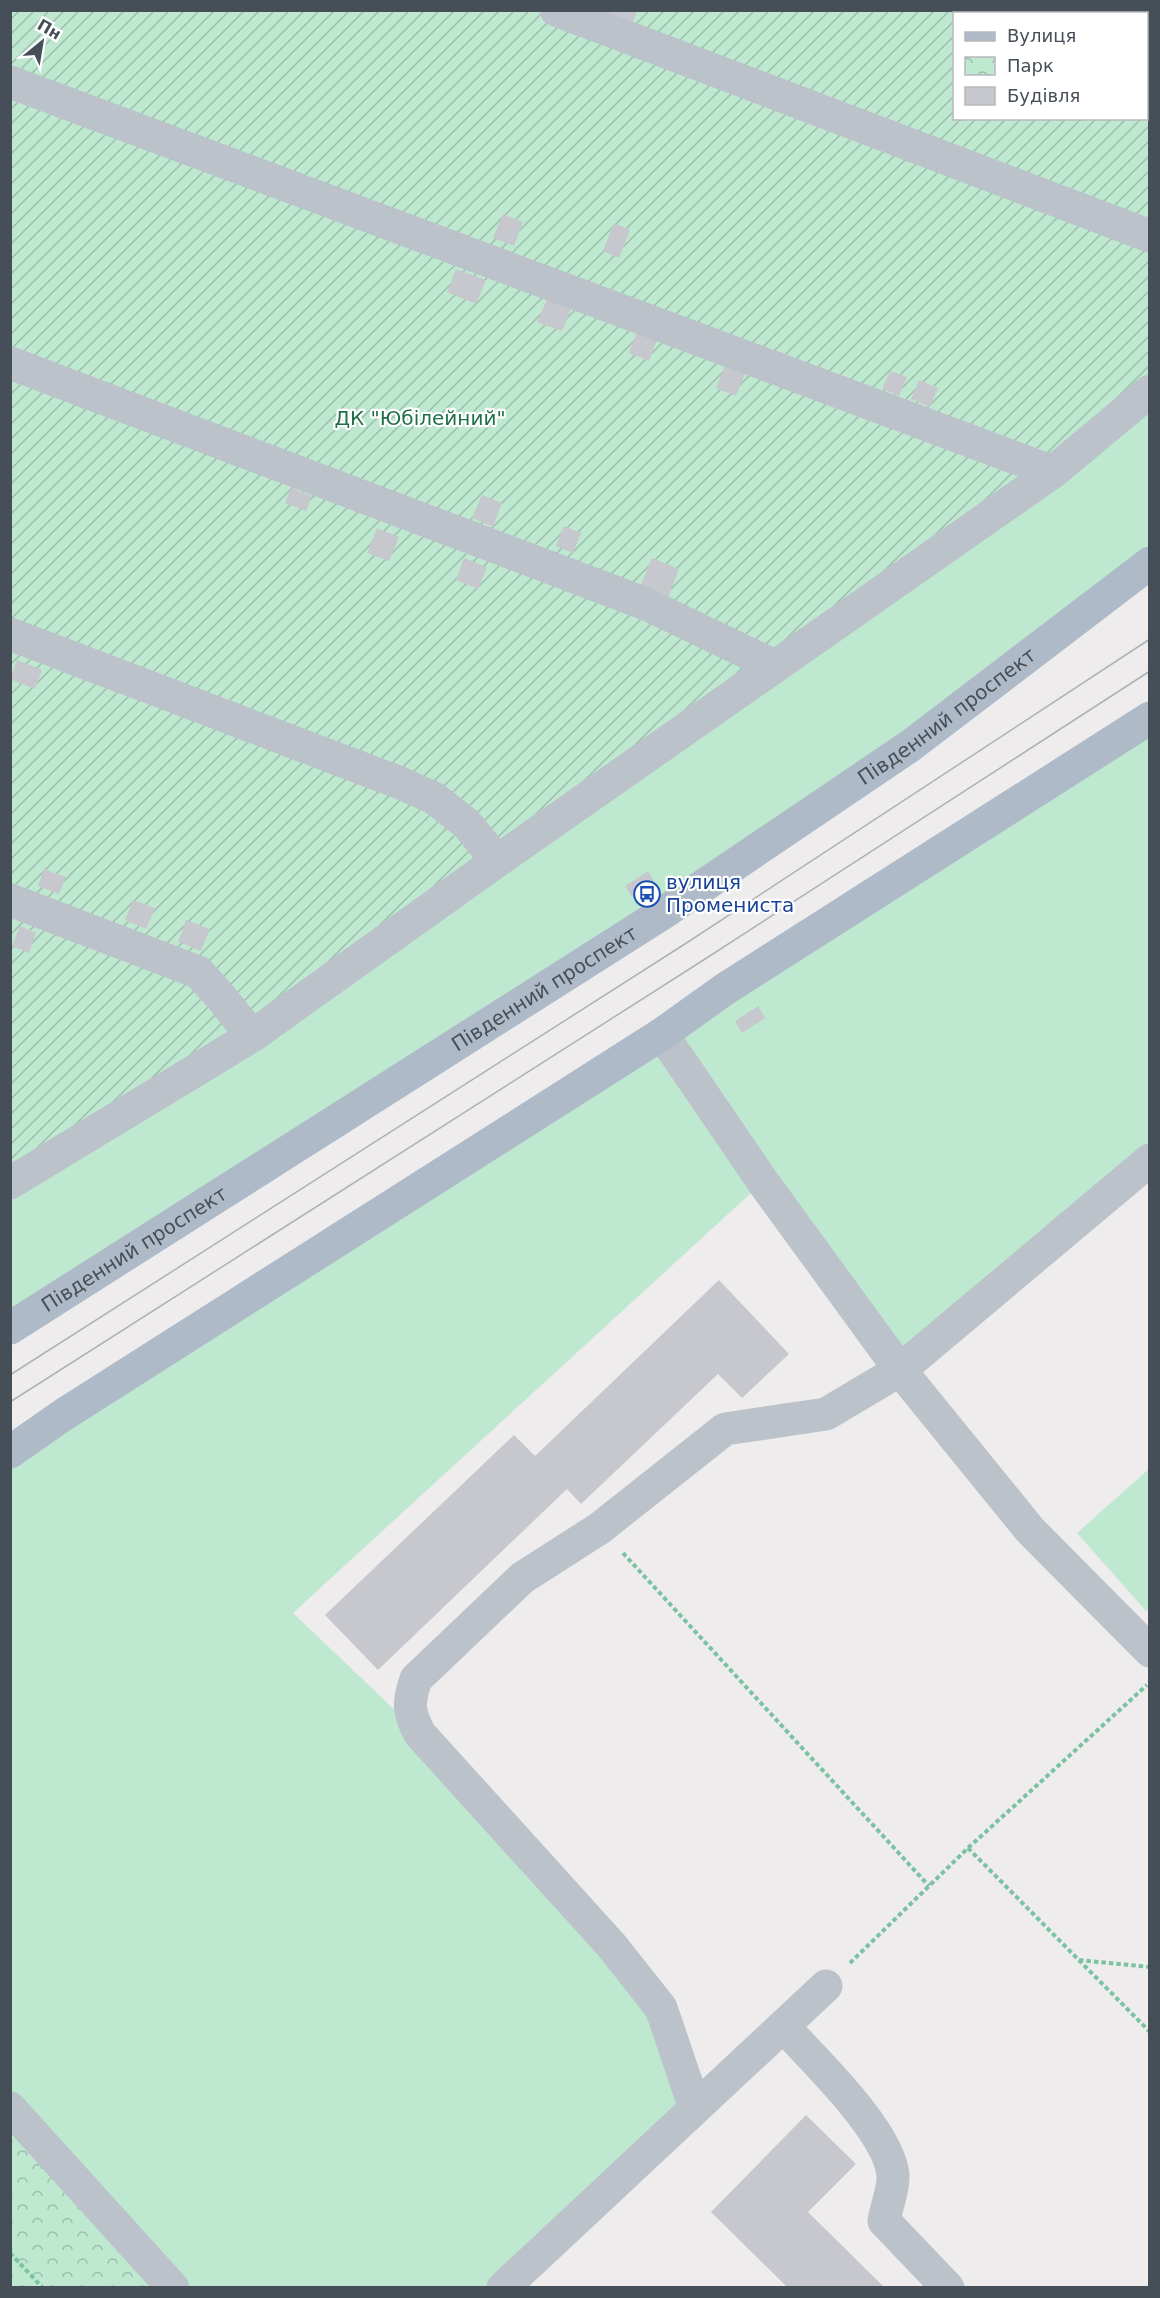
<svg xmlns="http://www.w3.org/2000/svg" width="1160" height="2298" font-family="'DejaVu Sans',sans-serif">
  <defs>
    <pattern id="park-crowns" width="20" height="18" patternUnits="userSpaceOnUse" patternTransform="scale(1.5)"><rect width="20" height="18" fill="#bee8d0"/><path d="M2 6a3 3 0 1 1 6 0M12 15a3 3 0 1 1 6 0" fill="none" stroke="#9cbeac"/></pattern>
    <pattern id="garden-furrows" width="10" height="10" patternUnits="userSpaceOnUse" patternTransform="scale(1.5)"><rect width="10" height="10" fill="#bee8d0"/><path d="M-1 1l2-2M0 10L10 0M9 11l2-2" fill="none" stroke="#9cbeac"/></pattern>
  </defs>
  <rect width="100%" height="100%" fill="#eeecec"/>
  <path fill="#bee8d0" d="M1149 391V563L910 746 11 1328V1183Z
    M1149 718V1160L900 1370 763 1182 293 1613 420 1734 612 1946 695 2108 503 2287H173L11 2108 10 1452Z
    M1149 1469 1150 1608 1146 1611 1077 1533Z"/>
  <path fill="url(#park-crowns)" d="M10 2108 173 2287H11Z"/>
  <path fill="url(#garden-furrows)" fill-rule="evenodd" d="M11 11H1149V391L1053 472 11 1183ZM954 14H1146V118H954Z"/>
  <path fill="#c7c8ce" d="M610 10H638L630 29 606 20Z
    M503 214 523 222 514 246 493 238Z
    M614 223 630 230 619 258 603 251Z
    M456 269 486 280 476 304 447 292Z
    M547 299 571 309 562 331 537 322Z
    M637 332 657 340 649 361 629 353Z
    M725 365 745 374 736 396 716 388Z
    M890 371 907 377 899 396 882 389Z
    M919 380 938 388 930 407 911 399Z
    M291 488 312 496 306 511 285 503Z
    M482 495 502 503 493 527 472 518Z
    M564 526 581 533 573 553 556 546Z
    M377 528 399 537 389 561 367 553Z
    M464 558 487 567 478 589 456 580Z
    M652 558 679 569 668 598 640 587Z
    M17 660 42 670 35 689 10 679Z
    M44 869 66 877 59 894 38 886Z
    M648 871 655 883 632 897 625 886Z
    M133 900 155 908 146 929 125 920Z
    M186 920 210 929 201 951 178 942Z
    M20 926 36 933 29 953 12 946Z
    M758 1006 765 1018 742 1033 735 1021Z
    M719 1280 789 1354 742 1398 718 1374 581 1504 567 1489 378 1670 325 1615 514 1435 535 1456Z
    M806 2115 856 2164 808 2212 885 2288H788L711 2212Z"/>
  <g fill="none" stroke-linecap="round" stroke-linejoin="round">
    <path stroke="#7ac2a2" stroke-width="4" stroke-dasharray="4.5 3" stroke-linecap="butt" d="M623 1553 929 1886
      M968 1848 1150 2032
      M1079 1960 1150 1967
      M850 1963 968 1848 1147 1685
      M10 2253 43 2288"/>
    <path stroke="#bbc2ca" stroke-width="33" d="M556 10 1150 236
      M10 82 1053 472
      M10 363 646 604 775 666
      M10 634 398 782 434 798 467 824 497 861
      M10 900 198 972 220 996 252 1036
      M662 1034 763 1182 900 1370 1030 1530 1150 1651
      M10 1183 252 1036 497 861 1053 472 1150 391
      M784 2027C814 2060 889 2131 893 2175 894 2189 886 2207 884 2221L948 2288
      M10 2108 173 2288
      M695 2108 661 2008 612 1946 420 1734C408 1712 408 1702 416 1679L522 1578 600 1528 725 1429 826 1414 900 1370 1150 1160
      M503 2288 826 1986"/>
    <g stroke="#aebac8" stroke-width="33">
      <path id="s1" d="M10 1328 663 913 910 746 1150 563"/>
      <path d="M10 1452 63 1415 662 1034 725 989 1150 718"/>
    </g>
    <path stroke="#aeb1b5" stroke-width="1.5" d="M10 1375 688 942 1150 639
      M10 1402 702 961 1150 671"/>
  </g>
  <defs>
    <g id="bus-ring" transform="scale(1.35)"><circle r="9.5" fill="#fff" stroke="#1a4fb4" stroke-width="1.5"/><path d="M-5-6H5V4H4V6H2V4H-2V6H-4V4H-5ZM-3.5-4V0h7V-4ZM-3.5 1.2v1.5H-2V1.2ZM2 1.2v1.5H3.5V1.2Z" fill="#1a4fb4"/></g>
  </defs>
  <g fill-rule="evenodd">
    <use href="#bus-ring" x="647" y="894"/>
  </g>
  <g text-anchor="middle" dominant-baseline="central" stroke-width="4.5" stroke-linejoin="round" paint-order="stroke">
    <g font-size="20" fill="#206f4b" stroke="#fff">
      <text x="420" y="418">ДК "Юбілейний"</text>
    </g>
    <g font-size="20" fill="#464e57" stroke="#fff">
      <text stroke="none"><textPath href="#s1" startOffset="1119">Південний проспект</textPath></text>
      <text stroke="none"><textPath href="#s1" startOffset="633">Південний проспект</textPath></text>
      <text stroke="none"><textPath href="#s1" startOffset="147">Південний проспект</textPath></text>
    </g>
    <g font-size="20" fill="#164399" stroke="#fff" text-anchor="start">
      <text x="666" y="882">вулиця<tspan x="666" dy="23">Промениста</tspan></text>
    </g>
  </g>
  <rect width="1160" height="2298" fill="none" stroke="#464e57" stroke-width="24"/>
  <rect x="953" y="12" width="195" height="108" fill="#ffffff" stroke="#b5b8bc" stroke-width="1.5"/>
  <rect x="965" y="32" width="30" height="9" fill="#aebac8" stroke="#b5b8bc" stroke-width="1.5"/>
  <text x="1007" y="42" font-size="18" fill="#464e57">Вулиця</text>
  <rect x="965" y="57" width="30" height="18" fill="url(#park-crowns)" stroke="#b5b8bc" stroke-width="1.5"/>
  <text x="1007" y="72" font-size="18" fill="#464e57">Парк</text>
  <rect x="965" y="87" width="30" height="18" fill="#c7c8ce" stroke="#b5b8bc" stroke-width="1.5"/>
  <text x="1007" y="102" font-size="18" fill="#464e57">Будівля</text>
  <g transform="translate(42 42) rotate(30)" stroke="#ffffff" stroke-width="4.5" paint-order="stroke">
  <path d="M0-4.5L10 22L0 15L-10 22Z" fill="#464e57"/>
  <text y="-9" font-size="16" font-weight="bold" text-anchor="middle" fill="#464e57">Пн</text>
  </g>
</svg>
